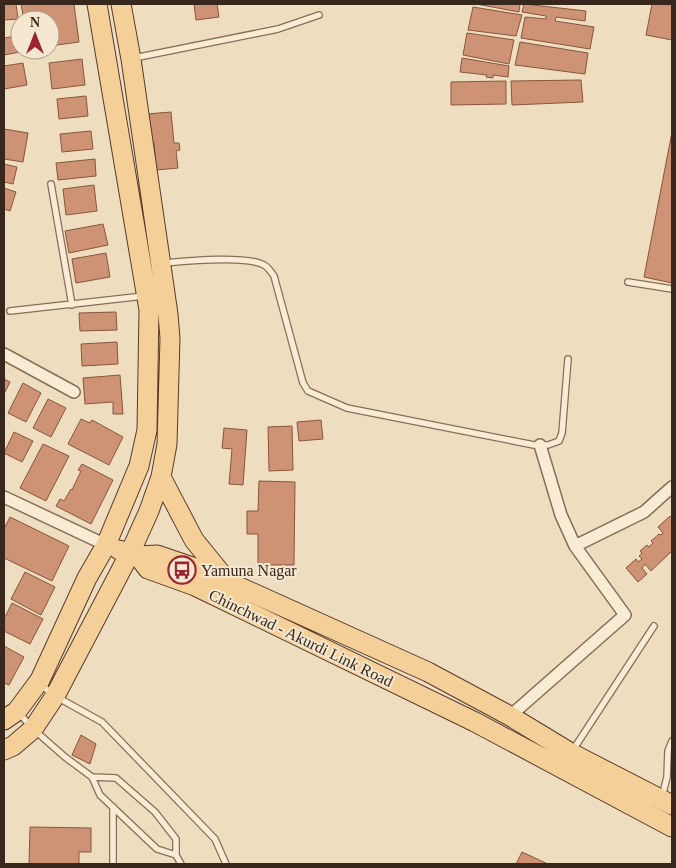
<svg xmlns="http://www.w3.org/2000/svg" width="676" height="868" font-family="Georgia,serif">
  <rect width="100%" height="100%" fill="#efddc0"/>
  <path fill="#ce9375" stroke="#88553d" d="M4 4H16L18 19 4 20Z
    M21 4H74L79 42 50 46V20H24Z
    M194 4H217L219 17 196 20Z
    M476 4H520L519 12Z
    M524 4 586 11 585 21 556 17 555 21 594 27 590 49 521 38 525 17 546 19V16L522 12Z
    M652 4H672V40L646 35Z
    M473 7 522 15 516 36 468 30Z
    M467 33 514 40 509 64 463 55Z
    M18 36 20 52 4 55V38Z
    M520 42 588 53 585 74 515 65Z
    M462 58 509 66 508 77 493 75V78L486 77 487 75 460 72Z
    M82 59 85 85 52 89 49 63Z
    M23 63 27 85 4 89V66Z
    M581 80 583 102 512 105 511 81Z
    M506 81V104L451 105V82Z
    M86 96 88 116 59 119 57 99Z
    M171 112 174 143H179L180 150 176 151 178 168 156 170 154 143 150 144 147 114Z
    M4 129 28 133 23 162 4 159Z
    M91 131 93 149 62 152 60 134Z
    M672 132V283L644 277Z
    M95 159 96 176 58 180 56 163Z
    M4 164 17 167 13 184 4 182Z
    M94 185 97 211 66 215 63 189Z
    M4 188 16 192 10 211 4 209Z
    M103 224 108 245 69 253 65 231Z
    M106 253 110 277 76 283 72 259Z
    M116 312 117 330 80 331 79 313Z
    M117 342 118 364 82 366 81 344Z
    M120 375 123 414H113V402L85 404 83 378Z
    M4 379 10 382 4 394Z
    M23 383 41 393 26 422 8 413Z
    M48 399 66 408 51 437 33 428Z
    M81 419 90 423 92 420 123 437 109 465 68 444Z
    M321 420 323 439 299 441 297 422Z
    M292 426 293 470 269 471 268 427Z
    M224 428 247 430 243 485 229 484 232 449 222 448Z
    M14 432 33 441 22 462 4 453Z
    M43 444 69 456 46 501 20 488Z
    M82 464 113 480 91 524 56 506 60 499 64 501 71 489 72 490 81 471 78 470Z
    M259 481 295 482 294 565H258V534H247V511H258Z
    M670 516 672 518V551L651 571 645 564 642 568 647 574 638 582 626 568 636 559 638 562 642 559 639 556 642 553 640 551 647 545 649 547 653 543 651 541 659 534 661 535 663 533 658 527Z
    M10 517 69 546 52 581 4 558V529Z
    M25 572 55 587 41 615 11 599Z
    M12 603 43 619 30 644 4 631V619Z
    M4 646 24 657 9 685 4 683Z
    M81 735 96 744 90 764 72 755Z
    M30 827 91 828V852H79V864H29Z
    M522 852 548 864H516Z"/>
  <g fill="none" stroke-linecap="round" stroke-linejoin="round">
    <g stroke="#886e58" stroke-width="8">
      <path id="lane" d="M134 58 278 29 319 15
        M51 184 72 305
        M164 263C186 261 246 255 264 265 268 267 272 273 274 276L303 383 308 391 347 408 534 445H548L559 441 562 433 568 359
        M628 282 672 289
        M10 311 144 296
        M40 684 55 696 102 722 215 839 226 864
        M19 713 33 729 65 757 92 777 100 795 157 849 176 855 181 864
        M573 750 654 626
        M92 777 116 778 155 812 176 839V855
        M662 797 667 777 668 751 672 741
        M113 807V864"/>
    </g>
    <g stroke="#886e58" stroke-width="14">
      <path id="street" d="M4 354 74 392
        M540 445 561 515 575 546
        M4 497 106 545
        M510 716 625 615 575 546 644 512 672 487"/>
    </g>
    <g stroke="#563c2c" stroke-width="21">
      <path id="primary" d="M161 477 194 540 224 577
        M119 550 138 556 157 555 204 571 428 672 510 716 571 753 672 805
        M138 556 148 569 195 586 475 722 672 827
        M4 720 17 711 40 680 87 578 106 545 139 466 147 430 149 310 97 4
        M4 750 13 746 33 729 55 696 130 553 149 511 161 477 167 444 170 338 168 314 131 59 121 4"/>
    </g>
    <use href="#lane" stroke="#faebd4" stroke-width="5.5"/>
    <use href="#street" stroke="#faebd4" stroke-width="11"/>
    <use href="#primary" stroke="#f4cf97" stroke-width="19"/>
  </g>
  <defs>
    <g id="bus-ring" transform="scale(1.4375)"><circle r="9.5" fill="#f6e8d0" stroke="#992630" stroke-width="1.5"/><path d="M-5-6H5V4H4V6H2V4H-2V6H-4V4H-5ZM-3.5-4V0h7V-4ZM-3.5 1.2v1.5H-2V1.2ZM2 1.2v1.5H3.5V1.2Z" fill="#992630"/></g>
  </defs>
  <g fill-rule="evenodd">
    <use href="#bus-ring" x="182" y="570"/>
  </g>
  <g text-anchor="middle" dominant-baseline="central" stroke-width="4" stroke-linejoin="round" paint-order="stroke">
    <g font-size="16" fill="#38271c" stroke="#f6e8d0" text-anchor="start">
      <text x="201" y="570">Yamuna Nagar</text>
    </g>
    <g font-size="16" fill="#38271c" stroke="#f6e8d0">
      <text transform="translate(301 638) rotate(26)">Chinchwad - Akurdi Link Road</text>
    </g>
  </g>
  <rect width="676" height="868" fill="none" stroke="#38271c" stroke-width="10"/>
  <g transform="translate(35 35)"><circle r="24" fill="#f6e8d0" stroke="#aa9b88"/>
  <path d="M0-4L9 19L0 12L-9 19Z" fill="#992630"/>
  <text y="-8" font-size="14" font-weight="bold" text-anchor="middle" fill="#38271c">N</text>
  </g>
</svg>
